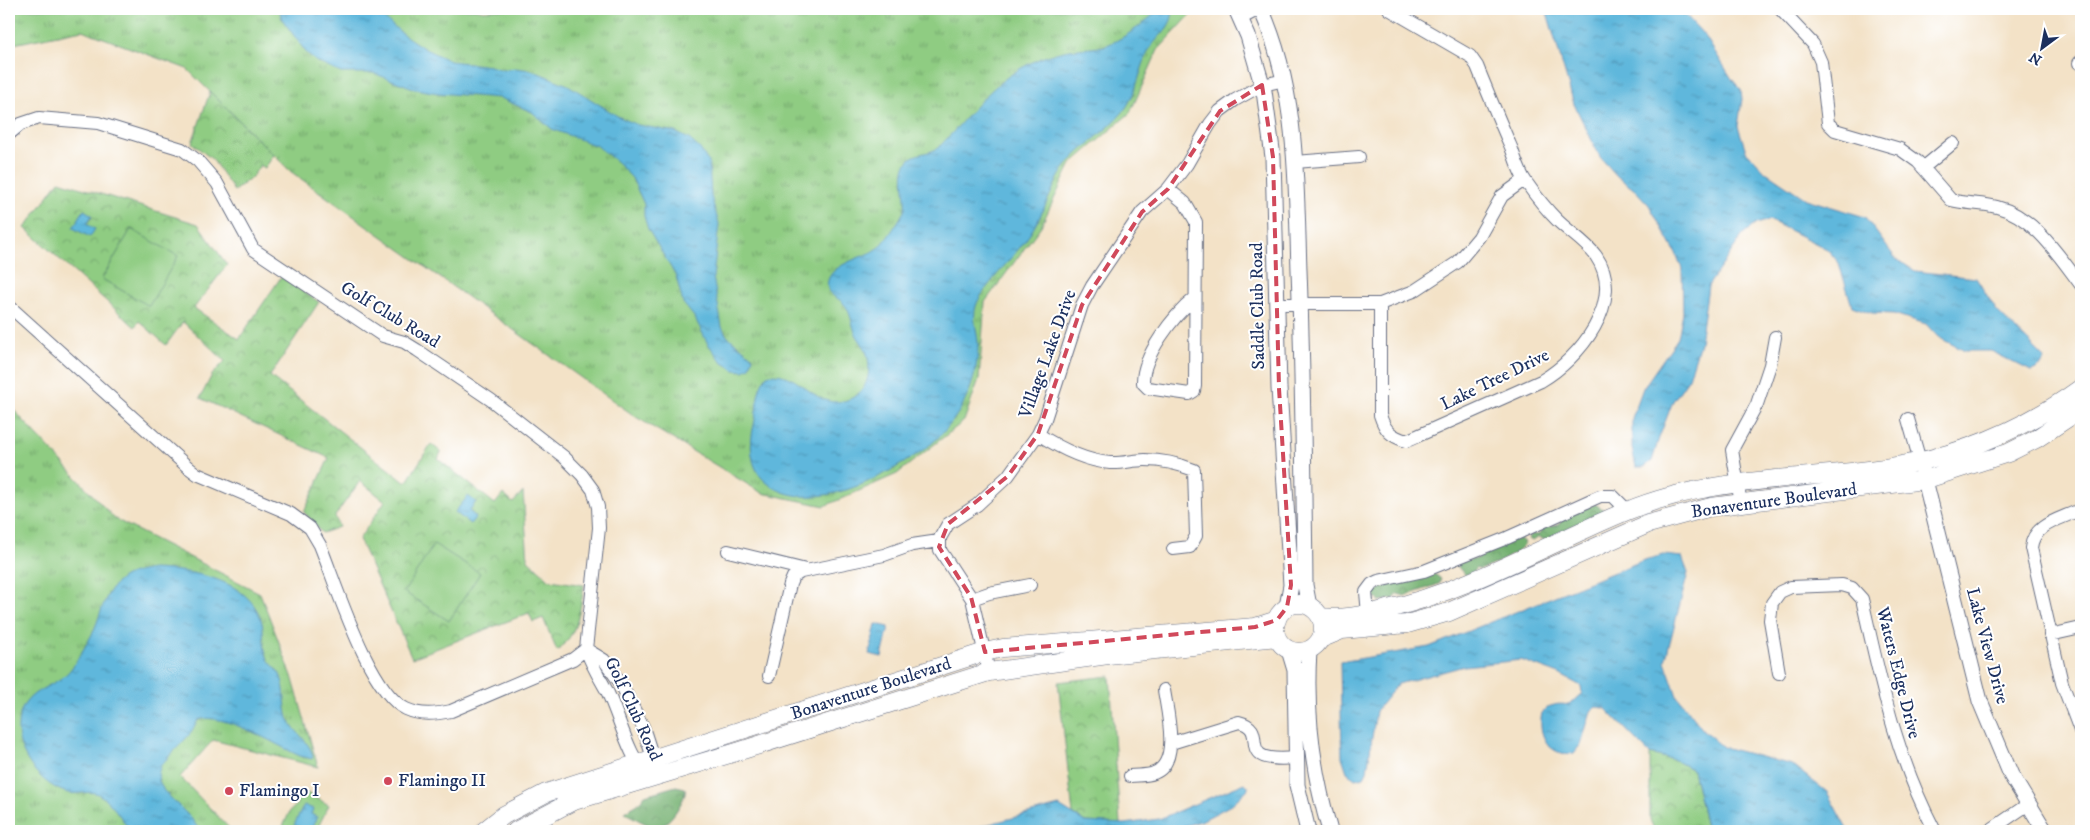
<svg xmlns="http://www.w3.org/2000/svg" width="2090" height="840" font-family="'IM FELL DW Pica',serif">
  <defs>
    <pattern id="grass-tufts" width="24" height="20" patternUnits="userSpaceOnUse" patternTransform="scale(1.25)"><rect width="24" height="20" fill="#8fcc82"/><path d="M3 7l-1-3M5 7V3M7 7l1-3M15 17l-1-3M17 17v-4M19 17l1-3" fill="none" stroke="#74a66e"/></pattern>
    <pattern id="forest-crowns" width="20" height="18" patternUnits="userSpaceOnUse" patternTransform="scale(1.25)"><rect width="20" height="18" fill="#73b070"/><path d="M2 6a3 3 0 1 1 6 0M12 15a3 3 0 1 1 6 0" fill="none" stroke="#5e905f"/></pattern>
    <pattern id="park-crowns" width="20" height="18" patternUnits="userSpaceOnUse" patternTransform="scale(1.25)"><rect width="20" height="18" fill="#8fcc82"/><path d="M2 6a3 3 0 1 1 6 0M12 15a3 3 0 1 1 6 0" fill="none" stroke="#74a66e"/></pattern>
    <pattern id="water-ripples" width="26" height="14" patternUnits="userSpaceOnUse" patternTransform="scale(1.25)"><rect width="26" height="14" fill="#5fb7dc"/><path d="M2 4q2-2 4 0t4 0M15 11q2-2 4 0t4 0" fill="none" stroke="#4e95b6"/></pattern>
  </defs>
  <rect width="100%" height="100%" fill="#fff"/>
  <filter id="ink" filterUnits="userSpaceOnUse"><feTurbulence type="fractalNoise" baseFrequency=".02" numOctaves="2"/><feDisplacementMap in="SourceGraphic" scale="10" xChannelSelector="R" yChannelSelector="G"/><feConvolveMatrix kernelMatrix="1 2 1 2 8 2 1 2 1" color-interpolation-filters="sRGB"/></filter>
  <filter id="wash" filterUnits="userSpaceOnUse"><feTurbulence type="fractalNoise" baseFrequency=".0096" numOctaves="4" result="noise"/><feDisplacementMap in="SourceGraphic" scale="20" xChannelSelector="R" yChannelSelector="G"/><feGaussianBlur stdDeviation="1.12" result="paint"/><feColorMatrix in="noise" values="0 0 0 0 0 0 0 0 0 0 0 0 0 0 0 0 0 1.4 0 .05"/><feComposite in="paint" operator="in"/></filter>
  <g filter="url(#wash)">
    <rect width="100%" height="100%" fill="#f3e2c7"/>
    <path fill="url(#grass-tufts)" stroke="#557e70" d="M9 9H475L484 11 496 9H1196L1158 50 1130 113 1071 164 1041 226 985 302 979 379 964 421 897 474 825 506 762 493 636 417 290 171 187 69 82 30 9 45Z
      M9 405 115 519 260 593 292 676 318 767 213 740 180 777 232 831H9Z"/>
    <path fill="url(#forest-crowns)" stroke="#477067" d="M1595 504 1604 510 1598 516H1592L1545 540 1539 537 1533 541 1528 539 1530 534 1539 535 1542 528 1558 525 1564 518Z
      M1520 539 1525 543C1519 554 1493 565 1480 570L1476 568 1473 572 1465 575 1458 567V562L1476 559 1511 540Z
      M1428 573 1436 575 1441 579 1439 584 1405 596 1398 594 1394 599 1380 601 1374 597 1375 591 1406 578Z
      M676 786 685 788C688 797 668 827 657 828 653 828 628 815 624 812L638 804 645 795Z"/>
    <path fill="url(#park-crowns)" stroke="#557e70" d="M210 92 274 155 265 168 260 165 253 176 234 191 213 160 192 143Z
      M59 181 198 224 227 265 194 308 239 339 281 277 319 302 270 376 406 483 431 444 441 452 438 459 495 504 503 494 513 503 523 492 528 560 550 580 584 585C580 611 578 634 557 651L543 618 533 622 529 613 412 658 359 539 385 501 360 481 335 516 339 527 322 533 304 512 329 458 200 398 212 375 225 361 183 322 166 345 139 321 135 327 25 228Z
      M1110 676 1120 824 1085 822 1073 814 1058 682Z
      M1650 754 1675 760 1693 770 1707 831H1655L1650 820Z"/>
    <path fill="#8fcc82" stroke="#557e70" d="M131 229 178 256 149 306 102 279Z
      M434 544 480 573 449 621 404 592Z
      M305 792 329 805 316 831H281L290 811 298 804 295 801Z"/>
    <path fill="url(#water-ripples)" stroke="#3d739d" d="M279 9H373L404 35 425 49 450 61 490 66 503 70 515 68 531 70 568 85 619 117 638 125 675 132 689 139 700 149 709 163 711 196 719 224 713 277 722 327 727 336 753 357 750 367 744 371 735 370 723 363 708 344 695 318 683 303 676 276 648 229 644 216V204L632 178 617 162 597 146 552 129 532 112 500 98 438 93 416 89 373 73H341L317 62 308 55 282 19Z
      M1160 9H1172C1175 26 1157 36 1149 50 1139 70 1137 95 1122 113 1102 137 1071 152 1057 180 1047 201 1039 222 1025 241 1014 256 980 291 976 306 972 318 977 330 978 342 979 383 959 423 926 448 887 476 810 519 766 482 750 469 749 444 754 425 758 407 755 391 767 375 801 367 815 416 852 398 869 390 872 368 866 351 864 345 858 339 855 332 852 324 850 310 844 304 840 298 829 296 828 289 822 264 867 258 880 247 885 242 903 215 905 209 907 195 897 169 911 158 919 152 931 154 939 147 969 117 988 85 1027 65 1039 58 1056 52 1070 50 1081 48 1096 49 1107 45 1127 37 1144 23 1160 9Z
      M1546 9H1680L1705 36 1732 79 1741 90 1742 99 1738 126 1746 151 1766 172 1806 199 1865 217 1896 259 1915 271 1976 278 1997 311 2045 358C2041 366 2039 369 2031 371L1991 351H1965L1938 337 1926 324 1894 314 1872 313 1852 306 1839 263 1827 249 1769 220 1756 224 1744 233 1708 286 1700 343 1689 378 1673 401 1659 438 1652 461 1644 467H1636L1632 448V418L1643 388 1678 338 1683 313 1682 269 1676 253 1649 205 1636 191 1617 176 1600 157 1574 104Z
      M84 210 92 215 87 224 95 229 90 237 73 228Z
      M468 496 476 502 469 511 476 517 470 524 455 512Z
      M1664 555 1682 557 1688 573 1665 661 1677 696 1703 730 1723 747 1792 765 1827 792 1848 831H1707L1693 770 1675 760 1650 754 1605 708 1596 707 1591 711 1581 744 1574 753C1549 758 1537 734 1542 713 1550 704 1558 703 1569 705L1582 693 1581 686 1559 674 1521 660 1464 666 1398 684 1376 711 1367 771 1364 777 1355 779 1347 772 1342 757 1340 662 1429 647 1644 560Z
      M152 569C187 570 242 577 259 614 266 628 261 645 268 659 271 665 279 670 281 677 286 690 284 705 288 718 294 732 310 742 313 756L312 759 300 756C276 745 222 711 198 720L190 734 161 765 158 774 159 781 164 791 191 818 200 831H130C123 820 110 800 98 794 89 790 78 795 68 793 36 784 7 742 22 709 30 691 48 688 63 677 72 670 77 660 83 650 87 643 91 637 94 630 101 614 105 591 120 580 128 573 141 571 152 569Z
      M876 624 889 627 882 657 869 654Z
      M1245 783 1248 786V789L1231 805 1201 821 1166 831H962L1059 806 1085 822 1125 824 1159 819Z
      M304 805 313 809 311 814 317 817 311 829 305 831 294 825Z"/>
  </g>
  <g filter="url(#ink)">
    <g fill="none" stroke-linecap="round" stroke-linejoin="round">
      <g stroke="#676e83" stroke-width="14">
        <path id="minor" d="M1780 9 1813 44 1821 62 1828 123 1835 130 1900 149 1918 162 1951 200C1966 204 1982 203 1997 207 2034 216 2059 256 2081 285
          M1240 19 1259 9
          M2079 63 2081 61
          M9 134 21 124 39 118 98 123 182 149 198 161 217 183 253 249 383 336 404 342 417 350 491 400 564 457 582 475 593 490 598 507 599 528 586 649 573 659 451 711C436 714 421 716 406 709 369 692 336 584 320 545L310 528 291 514 197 474 189 468 9 306
          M1295 162 1359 157
          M1923 168 1953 143
          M1168 189 1185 203 1196 222 1195 386 1194 391 1189 394 1148 388 1143 383C1142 356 1174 315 1194 299
          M1277 304H1380L1414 291 1458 262 1479 237 1502 196 1524 180
          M1380 304V415C1385 431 1391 436 1406 441L1541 381C1579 359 1627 301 1596 256 1586 242 1569 232 1557 220 1546 209 1535 195 1526 182 1519 172 1515 158 1511 147 1499 120 1488 93 1477 66L1470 56 1389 9
          M1908 419 1920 461
          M1038 434C1058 447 1085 461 1110 463 1121 464 1133 460 1145 460 1161 460 1179 464 1194 470L1196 536 1190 547 1173 549
          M1741 504 1732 450 1757 404 1770 365 1775 337
          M2081 509C2063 519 2033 523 2031 548L2062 683 2081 733
          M728 551 806 570
          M972 599 989 593 1030 585
          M1368 614 1366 592 1372 584 1378 581 1424 571 1507 538 1600 496H1613L1628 511
          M2050 635 2081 628
          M586 649 604 660 621 684 643 727 653 758 649 780C627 753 621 721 607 691 599 677 591 664 586 649Z
          M989 672 972 599 940 550V538L948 524 977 505 1008 476 1038 434 1045 419 1082 305 1092 286 1142 212 1168 189 1187 164 1210 124 1220 111 1235 100 1262 85 1285 80
          M1779 673 1770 620 1772 603 1780 592 1791 587 1842 585 1852 588 1862 599C1881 683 1895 754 1935 831
          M769 676 790 584 793 577 801 572 884 555 912 545 939 541
          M1171 743 1239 722C1273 730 1229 764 1295 758
          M1130 776C1138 775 1147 776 1154 773 1181 763 1167 711 1164 690
          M1989 831 2027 805"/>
      </g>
      <g stroke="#676e83" stroke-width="17">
        <path id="tertiary" d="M1236 9 1248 36 1264 91 1273 157 1279 388 1291 585 1287 607
          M1261 9C1298 91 1296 181 1299 270 1303 375 1304 480 1305 585L1309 606
          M1922 468 1980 701 2011 775 2045 831
          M1289 650 1295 670 1297 785 1308 831
          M1309 651C1305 711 1313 773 1330 831"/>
      </g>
      <g stroke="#676e83" stroke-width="19">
        <path id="secondary" d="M1275 628a24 24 0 1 1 48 0a24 24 0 1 1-48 0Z
          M1321 617C1342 620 1364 615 1384 610 1470 590 1547 544 1627 511 1709 477 1799 480 1885 468 1958 457 2022 431 2081 388
          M1323 638 1342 630 1407 624 1449 612 1648 524 1711 507 1924 480 2008 453 2036 439 2081 409
          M484 831 504 815 546 793 985 652 1003 648 1255 627 1277 620
          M516 831 571 802 740 751 989 672 1108 655 1277 637"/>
      </g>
      <use href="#minor" stroke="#fff" stroke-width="12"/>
      <use href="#tertiary" stroke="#fff" stroke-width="15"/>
      <use href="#secondary" stroke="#fff" stroke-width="18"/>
    </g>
  </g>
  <path fill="none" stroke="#d1495b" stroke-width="4" stroke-dasharray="10 6" stroke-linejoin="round" d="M1262 85 1273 157 1279 388 1291 585 1287 607 1277 620 1255 627 985 652 971 597 939 547 948 524 1008 476 1038 434 1082 305 1142 212 1168 189 1220 111Z"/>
  <g fill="#d1495b" stroke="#fff" stroke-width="2">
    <circle cx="388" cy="781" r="5"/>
    <circle cx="229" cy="791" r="5"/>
  </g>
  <g text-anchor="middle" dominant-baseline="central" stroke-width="4" stroke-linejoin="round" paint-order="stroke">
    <g font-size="18" fill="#1b2f5e" stroke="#fff">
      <text transform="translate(1258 306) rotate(-91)">Saddle Club Road</text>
      <text transform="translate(390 315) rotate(31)">Golf Club Road</text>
      <text transform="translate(1048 354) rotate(-70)">Village Lake Drive</text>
      <text transform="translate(1495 380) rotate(-26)">Lake Tree Drive</text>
      <text transform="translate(1774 501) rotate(-8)">Bonaventure Boulevard</text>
      <text transform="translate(1987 646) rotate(75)">Lake View Drive</text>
      <text transform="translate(1898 673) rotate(76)">Waters Edge Drive</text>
      <text transform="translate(871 689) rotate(-18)">Bonaventure Boulevard</text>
      <text transform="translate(633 709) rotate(65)">Golf Club Road</text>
    </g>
    <g font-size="18" fill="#1b2f5e" stroke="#fff" text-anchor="start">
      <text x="398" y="781">Flamingo II</text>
      <text x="239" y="791">Flamingo I</text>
    </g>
  </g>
  <rect width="2090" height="840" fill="none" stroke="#fff" stroke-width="30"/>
  <g transform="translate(2042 48) rotate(212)" stroke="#ffffff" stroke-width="4" paint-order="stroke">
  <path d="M0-4L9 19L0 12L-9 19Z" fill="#1b2f5e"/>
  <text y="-8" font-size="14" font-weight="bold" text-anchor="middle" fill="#1b2f5e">N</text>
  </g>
</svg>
